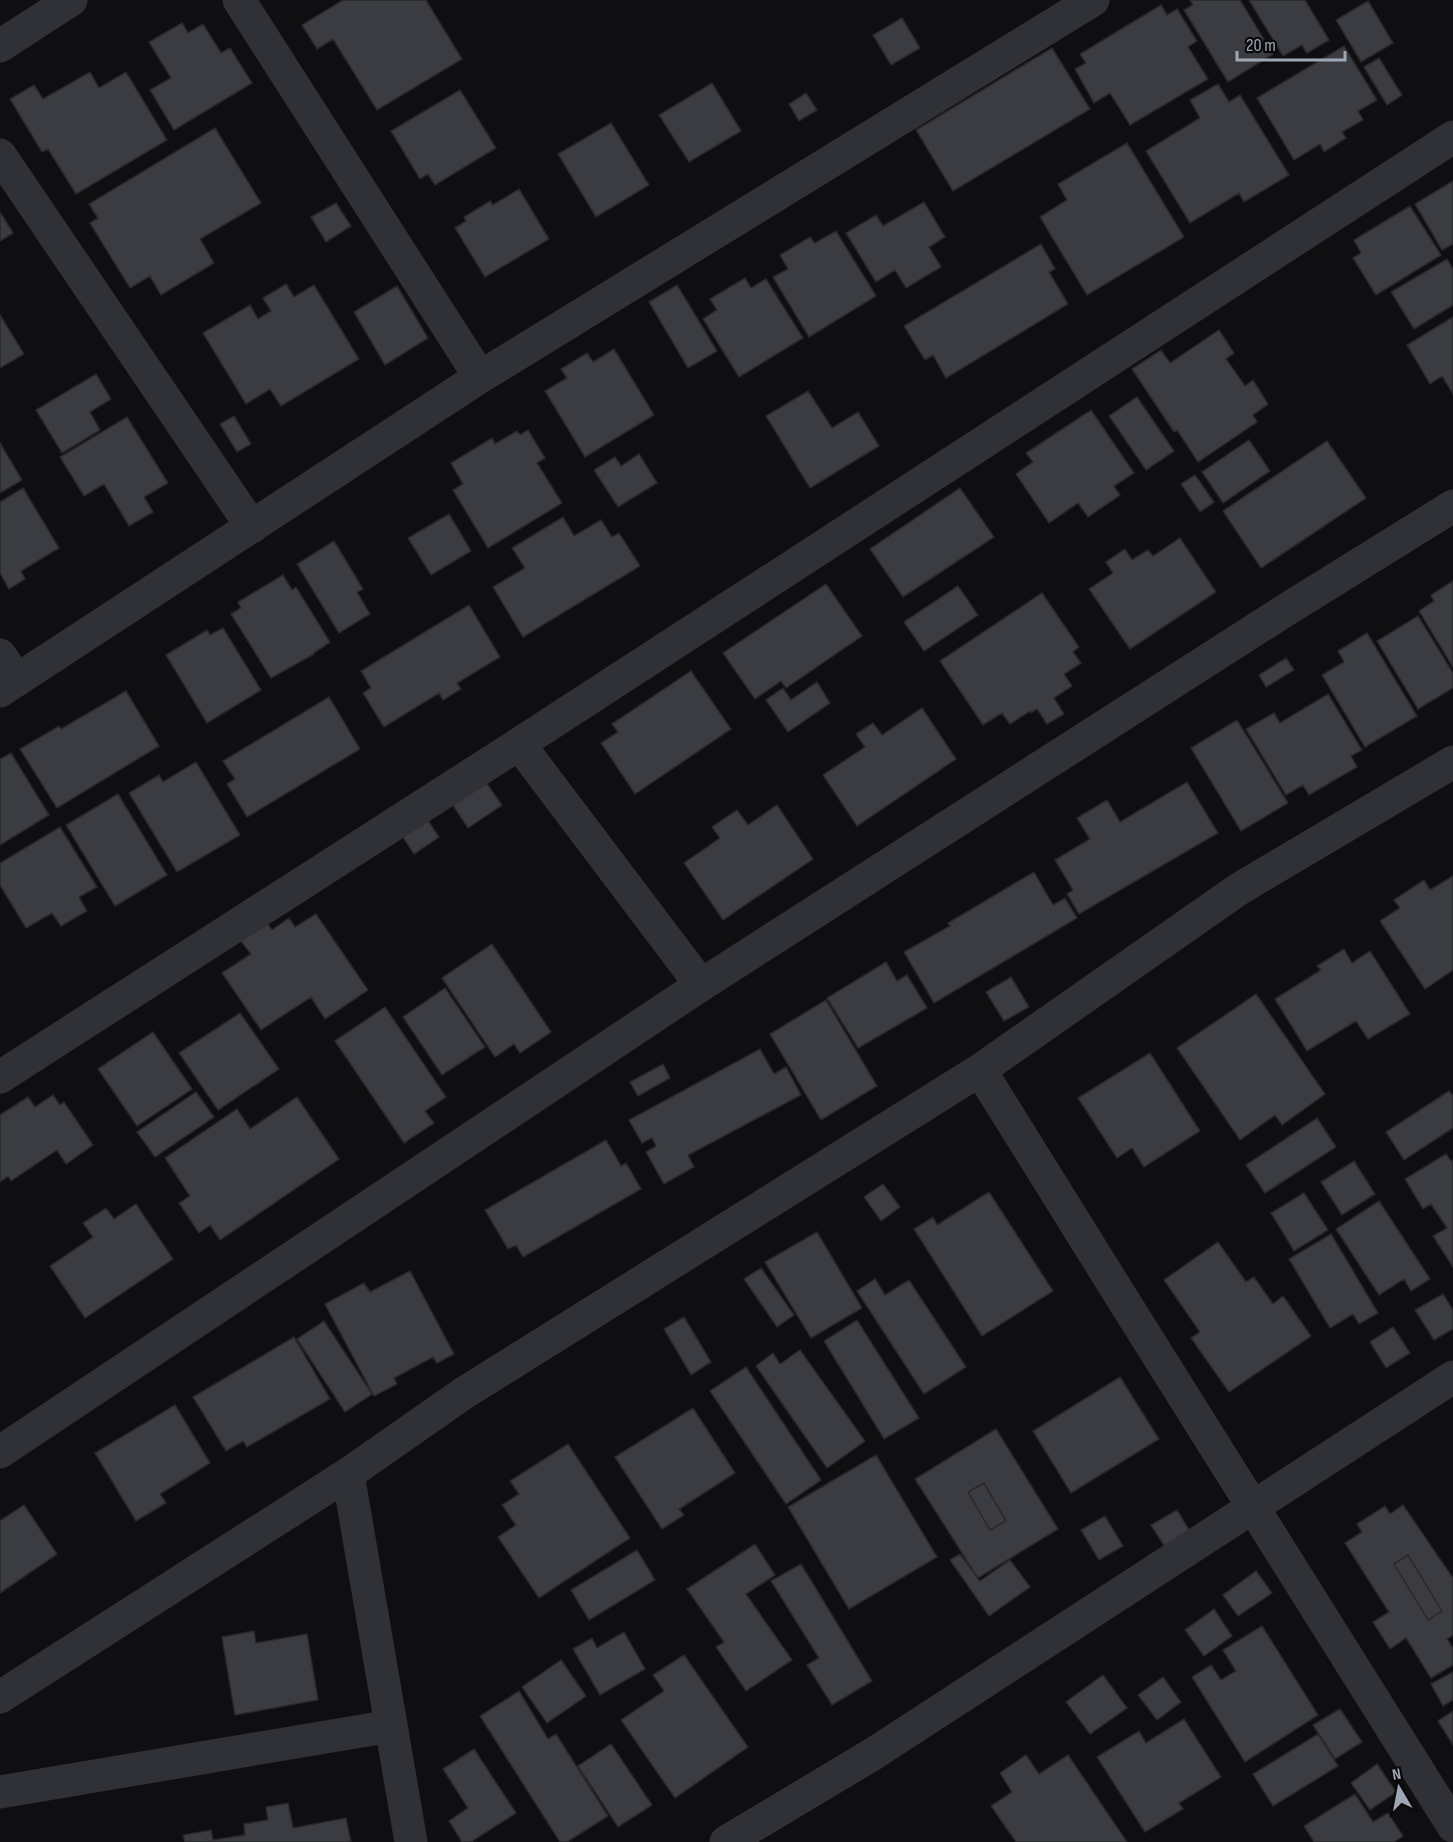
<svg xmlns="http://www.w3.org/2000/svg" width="1453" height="1842" font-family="'Sofia Sans Condensed',sans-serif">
  <rect width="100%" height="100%" fill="#0f0f11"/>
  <path fill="#3b3c42" stroke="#29292d" stroke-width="1.5" fill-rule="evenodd" d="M343 0H426L462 59 377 110 333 39 317 49 302 25Z
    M1190 0H1240L1273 54 1228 82 1184 10 1193 5Z
    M1249 0H1305L1329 40 1307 53 1302 45 1283 56Z
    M1368 1 1393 43 1361 62 1336 20Z
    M1161 5 1167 15 1177 9 1197 41 1188 47 1208 79 1130 125 1110 93 1094 103 1075 69 1086 63 1080 54Z
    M902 18 920 48 891 65 873 35Z
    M182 23 188 33 203 24 221 53 230 48 252 83 174 130 150 90 171 78 149 42Z
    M1344 46 1377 100 1358 111 1363 120 1342 132 1346 138 1324 152 1320 144 1294 160 1257 98Z
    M1052 48 1090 109 953 191 916 130Z
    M1379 58 1402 95 1387 105 1364 67Z
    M90 72 99 88 126 72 167 140 76 194 48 149 42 152 10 99 34 85 43 99Z
    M712 83 741 131 689 162 659 115Z
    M1218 84 1229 102 1240 95 1289 175 1244 202 1239 193 1190 223 1146 151 1200 118 1190 100Z
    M460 90 496 148 435 185 428 174 420 179 391 131Z
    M806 93 817 110 799 121 789 104Z
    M611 123 649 185 596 217 558 154Z
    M215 128 261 203 200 239 214 263 161 295 150 276 130 288 90 223 98 218 89 204Z
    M1127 143 1184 237 1087 295 1040 217 1067 200 1058 184Z
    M1453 181V244L1442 250 1415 204Z
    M519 189 549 239 485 277 455 228 466 221 464 217 490 201 493 205Z
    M924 202 945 237 929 247 941 267 906 288 895 270 876 282 846 233 876 215 883 226Z
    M336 203 351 226 326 242 311 217Z
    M1410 206 1441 255 1376 295 1353 258 1361 253 1354 240Z
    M0 212 13 233 0 241Z
    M836 231 876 296 809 337 773 277 788 269 780 255 810 237 815 243Z
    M1041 244 1055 269 1049 272 1068 304 946 378 933 355 925 360 904 326Z
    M1447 259 1453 269V305L1414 329 1391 292Z
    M745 278 751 288 766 279 803 338 739 377 703 319 717 310 710 299Z
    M286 284 294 297 314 285 359 359 281 406 270 389 246 404 203 333 250 305 258 319 271 311 263 298Z
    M677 285 717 351 688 368 649 302Z
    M397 286 428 338 385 365 354 312Z
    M0 315 24 354 0 368Z
    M1453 317V394L1442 376 1430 384 1407 345Z
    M1219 330 1234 353 1226 359 1245 386 1253 380 1268 404 1253 415 1257 422 1198 462 1177 430 1174 432 1132 369 1161 350 1170 363Z
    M614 349 654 415 585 457 545 391 567 378 561 369 587 353 593 362Z
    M96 374 111 399 90 412 100 430 62 453 36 410Z
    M808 391 832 428 858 412 879 446 810 488 766 416Z
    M1137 397 1174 451 1146 470 1109 416Z
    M1091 410 1134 473 1114 486 1120 495 1088 517 1078 503 1049 523 1016 474 1033 462 1026 453Z
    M234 416 251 444 237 452 220 424Z
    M127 417 168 483 144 497 153 512 129 526 104 484 84 496 60 457Z
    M528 430 545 458 537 463 562 503 488 548 453 490 463 484 451 463 492 438 495 444 517 431 520 435Z
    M1249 440 1270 471 1223 503 1202 472Z
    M1327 441 1366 498 1261 568 1223 511Z
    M0 443 22 480 0 493Z
    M639 454 657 483 618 507 594 470 615 457 621 466Z
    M1195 475 1214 502 1200 512 1181 484Z
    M23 488 59 548 21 571 25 579 9 589 0 573V502Z
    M960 488 994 537 903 597 870 549Z
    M449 514 471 551 431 575 408 538Z
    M563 517 574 536 601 520 612 537 619 533 640 566 523 637 493 587 525 568 512 548Z
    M1180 538 1216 592 1130 649 1089 589 1113 573 1106 562 1125 549 1132 560 1148 550 1153 556Z
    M334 541 363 589 357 592 370 614 339 633 297 564Z
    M283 575 292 590 296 587 330 642 314 653V654L271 678 231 614 241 608 238 602Z
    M1453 581V667L1419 611 1434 601 1431 595Z
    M826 584 862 636 786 688 781 681 755 699 723 653Z
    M958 586 978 615 924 651 904 622Z
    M1042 593 1079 647 1073 652 1081 663 1064 674 1072 686 1054 698 1064 714 1047 724 1037 709 1031 713 1030 711 1010 724 1002 713 983 725 940 661Z
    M469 605 500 657 457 683 461 689 443 700 439 693 384 727 363 693 371 688 361 671Z
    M1418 616 1453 673V688L1418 709 1377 641Z
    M223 628 261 690 207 723 166 655 207 630 210 635Z
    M1367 633 1417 716 1365 747 1322 675 1344 662 1338 651Z
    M1286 658 1294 670 1266 687 1259 675Z
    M691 671 731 729 635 794 601 743 618 732 612 724Z
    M817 682 830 703 788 732 766 700 783 688 791 700Z
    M126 691 159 746 57 808 20 749 59 726 61 729Z
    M1328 694 1362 750 1351 756 1357 767 1309 795 1303 785 1286 795 1246 729 1274 713 1280 723Z
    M329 697 360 749 247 817 227 784 235 779 223 761Z
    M922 708 956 759 857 826 823 775 865 747 856 734 873 723 882 735Z
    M1237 720 1288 803 1241 831 1191 748Z
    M11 753 49 815 0 845V759Z
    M196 762 240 835 177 872 129 793 159 775 163 782Z
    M485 781 502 805 468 828 452 804Z
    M1187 782 1218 833 1079 914 1067 894 1073 890 1055 860 1090 839 1077 818 1107 800 1120 822Z
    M118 794 167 875 115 906 66 825Z
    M777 805 813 859 723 920 684 863 720 838 712 827 737 810 748 825Z
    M421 810 439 837 414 854 396 827Z
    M60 827 97 887 79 897 87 911 61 926 52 913 26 928 0 885V863Z
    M1034 872 1053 905 1065 898 1077 918 934 1003 904 952 950 926 948 923Z
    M1453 876V970L1425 989 1380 921 1400 908 1394 900 1424 880 1430 890Z
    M316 914 368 990 325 1019 311 997 261 1030 222 973 251 954 241 941 267 923 272 930 289 918 295 927Z
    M492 944 551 1032 520 1053 514 1044 495 1057 442 978Z
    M1344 949 1352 963 1370 951 1410 1014 1368 1039 1356 1021 1307 1051 1275 999 1321 970 1317 966Z
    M886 962 897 981 907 975 927 1008 858 1048 827 998Z
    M1011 977 1029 1007 1004 1021 986 992Z
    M445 988 485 1047 442 1075 403 1017Z
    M1256 994 1325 1094 1282 1125 1275 1115 1240 1140 1177 1048Z
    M826 1000 877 1086 821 1120 770 1034Z
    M385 1007 446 1097 425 1111 434 1123 404 1143 335 1041Z
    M240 1013 279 1069 218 1110 179 1053Z
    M153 1032 192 1089 137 1126 98 1069Z
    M760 1049 774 1074 786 1067 801 1095 688 1155 694 1167 664 1184 646 1152 656 1146 652 1138 642 1143 629 1120Z
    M1150 1053 1200 1131 1144 1167 1132 1148 1117 1158 1078 1098Z
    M663 1064 670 1078 638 1096 630 1082Z
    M1449 1091 1453 1096V1128L1404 1160 1386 1132Z
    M196 1092 214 1117 155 1157 137 1132Z
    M53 1095 60 1105 64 1102 93 1145 66 1164 57 1150 11 1181 8 1176 0 1182V1115L28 1097 35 1107Z
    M297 1097 339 1159 220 1240 210 1225 199 1233 179 1203 190 1196 165 1158 237 1109 250 1129Z
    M1317 1118 1336 1147 1265 1193 1246 1165Z
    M606 1140 621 1166 626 1163 641 1189 523 1257 516 1245 508 1249 485 1210Z
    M1446 1154 1451 1161 1453 1160V1267L1433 1236 1447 1228 1431 1204 1423 1209 1405 1179Z
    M1354 1161 1375 1194 1342 1215 1321 1182Z
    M883 1184 900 1207 881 1221 864 1197Z
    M989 1192 1053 1291 982 1336 914 1229 933 1217 937 1225Z
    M1304 1193 1328 1230 1294 1251 1271 1213Z
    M1379 1201 1430 1279 1411 1291 1404 1279 1379 1295 1336 1229Z
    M136 1204 173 1259 85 1318 50 1266 93 1237 83 1223 106 1208 114 1219Z
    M817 1232 862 1308 811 1338 765 1262Z
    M1331 1234 1378 1313 1359 1324 1353 1314 1330 1328 1289 1259Z
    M1218 1242 1246 1282 1254 1277 1273 1304 1283 1296 1311 1336 1229 1392 1191 1338 1200 1332 1164 1280Z
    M761 1268 794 1315 777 1327 744 1279Z
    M410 1271 454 1354 437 1363 433 1357 394 1378 397 1384 374 1396 325 1304 364 1283 370 1292Z
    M875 1279 885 1295 909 1280 966 1367 924 1394 857 1291Z
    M1443 1294 1453 1310V1329L1434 1340 1415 1310Z
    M684 1317 711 1362 691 1375 664 1329Z
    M857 1320 919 1418 884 1439 824 1341Z
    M324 1321 372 1394 345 1412 297 1339Z
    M1393 1327 1410 1353 1386 1368 1370 1342Z
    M294 1337 330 1399 247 1447 243 1441 226 1451 193 1397Z
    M800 1350 865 1441 827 1468 756 1366 773 1353 780 1364Z
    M746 1367 821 1480 786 1504 710 1391Z
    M1120 1377 1159 1439 1071 1493 1033 1431Z
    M175 1405 210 1463 160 1494 166 1503 136 1521 95 1453Z
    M693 1408 735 1473 679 1509 684 1515 662 1529 615 1457Z
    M996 1429 1058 1529 978 1578 915 1479ZM984 1483 1006 1521 990 1530 968 1492Z
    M568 1444 630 1538 539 1598 498 1537 516 1525 502 1505 519 1494 510 1481Z
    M876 1455 937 1557 849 1609 788 1507Z
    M984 1483 1006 1521 990 1530 968 1492Z
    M24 1505 57 1554 0 1593V1521Z
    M1403 1505 1453 1578V1635L1447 1639 1453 1648V1665L1431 1678 1406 1638 1390 1649 1373 1622 1389 1612 1345 1543 1362 1532 1357 1524 1385 1506 1390 1514ZM1408 1555 1442 1611 1428 1620 1394 1564Z
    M1177 1510 1192 1535 1167 1550 1151 1525Z
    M1105 1516 1123 1546 1099 1560 1081 1530Z
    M755 1544 775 1575 746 1594 792 1660 746 1691 716 1647 724 1642 687 1589Z
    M637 1550 655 1580 589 1620 571 1590Z
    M960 1554 980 1581 1010 1560 1030 1587 989 1616 950 1560Z
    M1408 1555 1442 1611 1428 1620 1394 1564Z
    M801 1564 872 1681 832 1705 807 1665 819 1658 771 1581Z
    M1256 1571 1272 1593 1238 1616 1223 1595Z
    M1214 1609 1232 1636 1204 1656 1185 1630Z
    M1262 1626 1318 1715 1245 1762 1192 1677 1211 1665 1221 1680 1236 1671 1223 1650Z
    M254 1631 256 1643 307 1634 318 1700 235 1715 222 1637Z
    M624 1632 645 1669 600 1695 573 1649 592 1638 597 1648Z
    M684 1655 748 1747 675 1798 621 1720 664 1691 653 1675Z
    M561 1660 586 1696 547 1723 522 1687Z
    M1453 1672V1700L1443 1706 1431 1684Z
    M1103 1675 1127 1708 1090 1734 1066 1702Z
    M1163 1677 1181 1702 1157 1720 1138 1695Z
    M519 1691 548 1739 556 1734 608 1816 567 1842H560L480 1716Z
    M1340 1709 1362 1742 1335 1759 1313 1725Z
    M1453 1711V1745L1438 1721Z
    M1184 1719 1221 1777 1179 1803 1183 1809 1145 1832 1097 1757 1139 1731 1146 1743Z
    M1318 1734 1338 1766 1273 1806 1253 1774Z
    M611 1744 652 1805 618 1827 578 1766Z
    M474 1749 516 1813 471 1842H462L449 1821 468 1808 443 1769Z
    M1026 1755 1039 1774 1068 1755 1127 1842H1016L991 1806 1012 1792 1000 1773Z
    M1377 1764 1396 1792 1370 1810 1351 1783Z
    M1355 1794 1373 1822 1388 1813 1403 1836 1394 1842H1314L1304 1826Z
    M288 1803 293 1828 346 1818 351 1842H185L183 1835 211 1830 213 1840 245 1835 244 1824 268 1820 266 1807Z"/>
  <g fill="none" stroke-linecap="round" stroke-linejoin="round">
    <path stroke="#303136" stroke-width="33" d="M239 0 480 377
      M0 46 71 0
      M0 155 252 527
      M0 655 17 680
      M0 691 480 377 1093 0
      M519 744 701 985
      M980 1070C1136 1323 1296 1573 1453 1826
      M0 1077 519 744 1453 137
      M0 1452 701 985 1281 613 1453 506
      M348 1474 411 1842
      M0 1697 348 1474 464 1393 980 1070 1239 889 1453 762
      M0 1792 391 1726
      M726 1842 873 1754 1453 1377"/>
  </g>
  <g transform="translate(1399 1788) rotate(350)" stroke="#0a0a0c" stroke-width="4.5" paint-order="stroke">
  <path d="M0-4.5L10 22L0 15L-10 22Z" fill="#9fa6b4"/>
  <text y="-9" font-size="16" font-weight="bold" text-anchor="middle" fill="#9fa6b4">N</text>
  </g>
  <path d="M1237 51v9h108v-9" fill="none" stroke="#9fa6b4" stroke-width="3"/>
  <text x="1246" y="51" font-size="18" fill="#9fa6b4" stroke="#0a0a0c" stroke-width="4.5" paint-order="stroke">20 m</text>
</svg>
